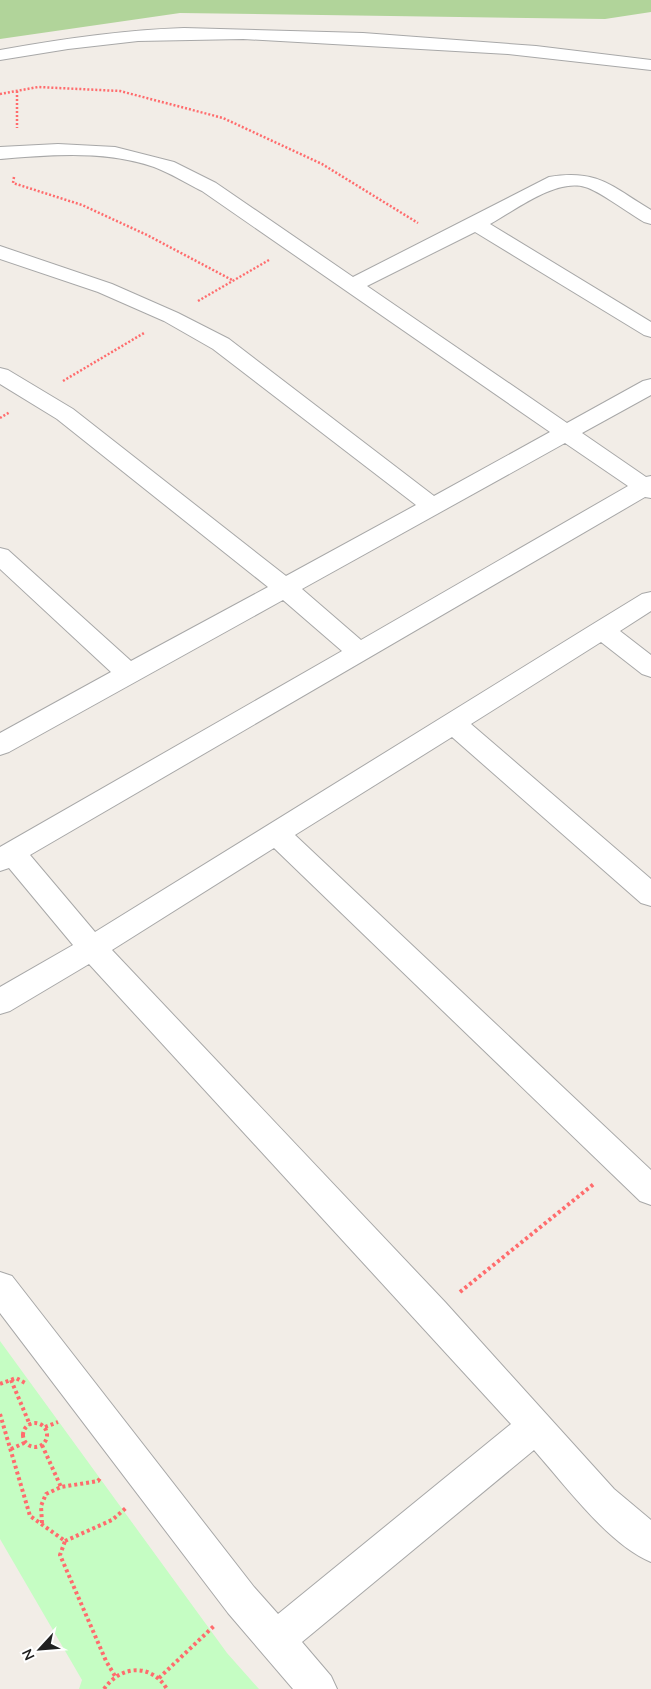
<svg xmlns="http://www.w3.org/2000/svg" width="651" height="1689" font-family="Mulish,sans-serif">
  <rect width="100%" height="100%" fill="#f2ede7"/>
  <path fill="#b1d49a" d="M0 0H651V12L605 19 180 13 0 39Z"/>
  <path fill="#c5fdc3" d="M0 1341 227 1653 259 1689H79L82 1680 0 1539Z"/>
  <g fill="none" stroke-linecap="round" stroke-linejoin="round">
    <g stroke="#a8a8a8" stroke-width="2">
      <path id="minor" d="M184 28 363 33 536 46 651 60V70L508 54 243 39 138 41 68 49 0 60V50C61 39 122 30 184 28Z
        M58 144 115 147 174 162 216 183 353 277 549 177C598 169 611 186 651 210V224L644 222C630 214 598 190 585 187 556 178 514 211 490 224L651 322V337L644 335 475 232 367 286 567 423 643 381 651 379V395L582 433 646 477 651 476V498L645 497 30 855 95 932 593 624 642 594 651 592V611L620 631 651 655V677L642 674 601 642 471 724 651 879V906L641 903 452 737 295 835 651 1170V1205L640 1201 274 848 112 950 445 1302 614 1489 651 1520V1562C609 1545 564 1484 534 1450L302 1642 331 1676 337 1689H293L228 1613 0 1313V1272L12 1276 254 1587 278 1614 511 1424 89 964 10 1011 0 1014V987L73 945 9 868 0 871V847L342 651 283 600 9 752 0 755V733L111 672 0 569V548L8 550 131 661 268 587 57 419 0 384V368L8 370 73 409 286 576 416 505 213 349 164 321 98 292 0 259V246L112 284 178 313 229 339 434 496 550 432 202 191C186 183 170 173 154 167 105 150 50 155 0 159V147ZM565 443 628 486 361 640 302 589Z"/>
    </g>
    <path stroke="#ff6c6d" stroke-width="2.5" stroke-dasharray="2 2" stroke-linecap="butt" d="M17 91V128
      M0 94 38 87 120 91 223 118 322 164 418 223
      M14 177 13 183 82 205 147 235 232 280
      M198 301 269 260
      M63 381 144 333
      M0 418 10 412"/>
    <path stroke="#ff6c6d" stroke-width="4" stroke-dasharray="3 3" stroke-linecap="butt" d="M460 1292 595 1183
      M11 1380 30 1425
      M0 1384 16 1378 27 1384
      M0 1414 30 1516 65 1541 60 1555 106 1661 115 1676
      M23 1435a12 12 0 1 1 24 0a12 12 0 1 1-24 0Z
      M45 1427 58 1422
      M42 1445 61 1487
      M11 1449 24 1443
      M42 1523 41 1506 46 1494 61 1487 98 1481 101 1477
      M65 1541 112 1520 126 1508
      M159 1678 215 1625
      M104 1689C121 1665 151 1663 167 1689"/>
    <use href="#minor" fill="#fff" fill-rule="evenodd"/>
  </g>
  <g transform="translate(40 1649) rotate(244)" stroke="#ffffff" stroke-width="4" paint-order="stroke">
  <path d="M0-4L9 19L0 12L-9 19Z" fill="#212121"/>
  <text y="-8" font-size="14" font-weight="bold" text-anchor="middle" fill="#212121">N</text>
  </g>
</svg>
